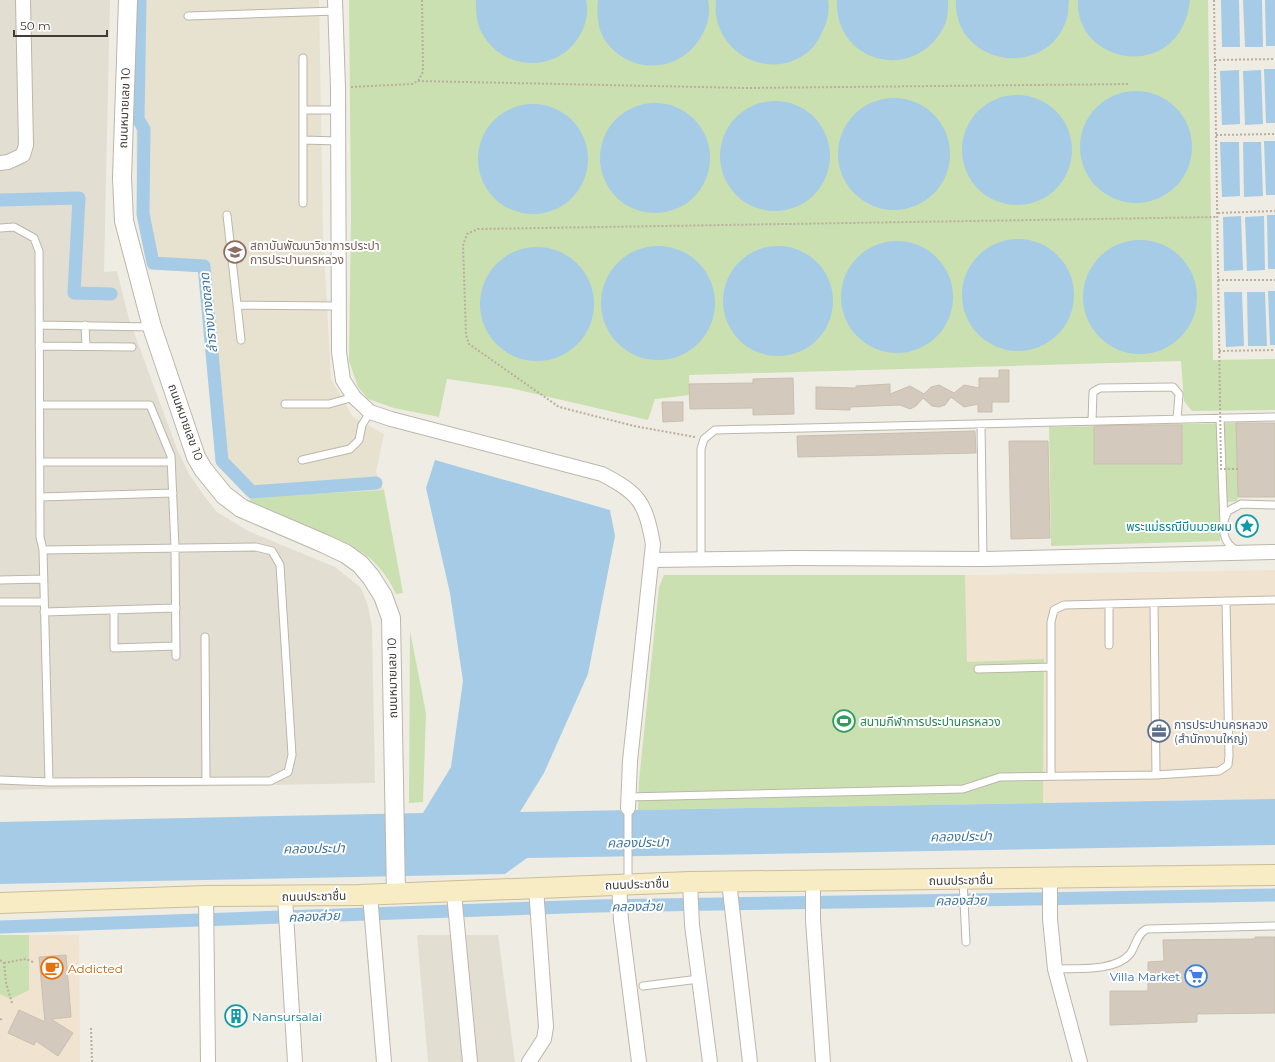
<svg xmlns="http://www.w3.org/2000/svg" width="1275" height="1062" font-family="Montserrat,'Noto Sans Thai',sans-serif">
  <rect width="100%" height="100%" fill="#efece3"/>
  <path fill="#e3ded2" d="M0 0H110L104 272 117 271 129 319 177 449 189 474 205 497 217 512 248 531 335 567 361 588 368 606 372 627 375 783 0 790Z
    M417 935H498L515 1062H428Z"/>
  <path fill="#f0e3d0" d="M1275 570V799L1043 803 1044 659 967 662 965 575Z
    M0 935H79L80 1062H0Z"/>
  <path fill="#e7e1cf" d="M138 0H319L323 234 331 379 353 417 384 434 376 472 384 490 250 496 218 463 201 272 149 270 137 200 136 123Z"/>
  <path fill="#cae0b0" d="M349 0H1208L1213 360 1275 359V410L1192 411 1184 401 1181 361 689 375 690 395 655 399 648 420 510 388 447 379 439 417 394 408 368 399 358 387 349 361 351 215Z
    M1236 423 1238 497 1237 501 1219 503 1220 541 1051 546 1049 427Z
    M384 490 403 593 396 594C377 553 350 544 311 528 291 520 271 511 250 503V497Z
    M664 575H965L967 662 1044 659 1043 803 638 810 639 781 659 587Z
    M410 631 426 713 423 802 409 803Z
    M0 935H29V990L11 999 0 994Z"/>
  <path fill="#a5cbe7" d="M476 0H586C589 11 586 23 581 33 561 73 503 73 482 33 476 23 476 11 476 0Z
    M598 0H708C711 12 708 25 702 35 681 74 629 76 604 39 597 27 597 13 598 0Z
    M716 0H828C830 11 827 23 822 32 820 37 817 42 814 46 782 82 723 62 716 15 715 11 716 5 716 0Z
    M837 0H948C948 7 948 15 946 22 920 84 834 66 837 0Z
    M956 0H1069C1068 6 1069 13 1067 18 1048 81 953 66 956 0Z
    M1078 0H1190C1181 84 1074 66 1078 0Z
    M1221 0H1239L1240 47H1222Z
    M1243 0H1262L1263 47H1245Z
    M1265 0H1275V46H1266Z
    M1264 69H1275V123H1266Z
    M1239 70 1240 124 1222 125 1220 71Z
    M1261 70 1263 124 1245 125 1243 71Z
    M1080 147a56 56 0 1 1 112 0a56 56 0 1 1-112 0Z
    M962 150a55 55 0 1 1 110 0a55 55 0 1 1-110 0Z
    M838 154a56 56 0 1 1 112 0a56 56 0 1 1-112 0Z
    M720 156a55 55 0 1 1 110 0a55 55 0 1 1-110 0Z
    M600 158a55 55 0 1 1 110 0a55 55 0 1 1-110 0Z
    M478 159a55 55 0 1 1 110 0a55 55 0 1 1-110 0Z
    M1264 141H1275V195H1266Z
    M1220 142H1239L1240 196 1222 197Z
    M1243 142H1261L1263 196 1244 197Z
    M1267 215H1275V269H1268Z
    M1241 216 1243 270 1224 271 1223 217Z
    M1264 216 1265 270 1247 271 1245 217Z
    M962 295a56 56 0 1 1 112 0a56 56 0 1 1-112 0Z
    M1083 297a57 57 0 1 1 114 0a57 57 0 1 1-114 0Z
    M841 297a56 56 0 1 1 112 0a56 56 0 1 1-112 0Z
    M723 301a55 55 0 1 1 110 0a55 55 0 1 1-110 0Z
    M601 303a57 57 0 1 1 114 0a57 57 0 1 1-114 0Z
    M480 304a57 57 0 1 1 114 0a57 57 0 1 1-114 0Z
    M1268 291H1275V345H1270Z
    M1224 292H1242L1244 346 1226 347Z
    M1247 292H1265L1267 346H1248Z
    M435 460 610 510 615 536 588 674 544 773 520 812 1275 799V845L527 858 505 874 0 884V822L423 813 451 767 463 681 450 593 426 488Z"/>
  <g fill="none" stroke-linecap="round" stroke-linejoin="round">
    <path stroke="#a5cbe7" stroke-width="13" d="M140 0 138 119 144 129 143 214 153 263 204 266 222 461 252 492 376 483
      M0 200 79 198 74 293 111 294
      M0 927 596 906 1275 895"/>
  </g>
  <path fill="#d3cabd" stroke="#c9bfae" d="M999 370H1009V402H992V412H978V404L964 407 951 397 945 405 939 407 932 406 923 398 916 406 910 409 900 405 850 407V410L816 409V387L856 388V386L890 384V394L910 386 924 394 931 387 939 385 954 393 964 385 979 388V378H999Z
    M793 378 794 414 753 415V408L690 409 689 384 753 383V379Z
    M662 402H683V421L663 422Z
    M1236 423H1275V497H1238Z
    M1125 425H1182V464H1094V426Z
    M975 431 976 453 798 457 797 436Z
    M1009 441H1048L1050 538 1011 539Z
    M1255 937H1275V1013L1197 1014V1022L1110 1025V991H1148V962L1164 961 1163 940 1255 939Z
    M66 955 71 1017 51 1019 73 1033 58 1056 36 1041 34 1045 8 1033 19 1010 45 1022 39 957Z"/>
  <g fill="none" stroke-linecap="round" stroke-linejoin="round">
    <g stroke="#bdb6aa" stroke-width="9">
      <path id="service" d="M188 16 336 11
        M303 58V203
        M304 110H338
        M304 140 338 141
        M227 215 241 340
        M0 228 14 227 34 238 39 251 40 537 43 550 256 547 272 551 280 565 292 755 288 772 270 781 49 782 0 780
        M238 305 338 306
        M39 325 152 327
        M85 325 86 346
        M39 346 132 347
        M285 404H329L354 397
        M40 405H150L171 456 175 548 176 656
        M1220 418 1224 524
        M1092 421 1093 392 1100 388 1173 387 1179 394 1177 419
        M981 424 983 559
        M302 460 350 449 359 440 362 425 370 412
        M40 462H171
        M40 497 173 493
        M43 550 49 782
        M1238 551C1222 544 1220 525 1228 511L1241 504 1275 505
        M701 559V449L704 439 715 430 1275 417
        M0 580 43 579
        M0 602H44
        M1154 604 1156 775
        M1109 605V645
        M114 610V648L176 646
        M44 612 176 608
        M205 637 206 781
        M978 669 1051 667
        M1051 776V622L1054 610 1064 605 1275 600
        M628 797 963 789 1000 777 1156 775 1219 771 1228 765 1229 756 1226 601
        M628 808V884
        M963 880 966 942
        M1055 969C1076 968 1115 972 1130 954 1136 946 1137 933 1147 929L1275 926
        M643 986 699 979"/>
    </g>
    <g stroke="#bdb6aa" stroke-width="16">
      <path id="minor" d="M335 0 338 88 339 352 343 380 354 397 370 412 391 419 602 474C640 494 645 502 653 544L630 761 628 808
        M0 163 8 162 23 155 26 145 23 0
        M652 560 794 558 983 559 1275 552
        M1050 879V919L1055 969 1080 1062
        M690 882 692 925 710 1062
        M729 882 750 1062
        M813 882V920L823 1062
        M619 884 621 920 639 1062
        M454 893 470 1062
        M370 895 384 1062
        M206 896 208 1062
        M285 897 295 1062
        M529 1062 544 1039 546 1027 536 888"/>
    </g>
    <g stroke="#bdb6aa" stroke-width="20">
      <path id="tertiary" d="M128 0 122 178 124 221 152 327 196 457 203 469 224 495 241 508 325 544 346 554 360 564 371 577 383 596 391 618 396 894"/>
    </g>
    <g stroke="#cabe97" stroke-width="22">
      <path id="secondary" d="M0 903 206 896 359 895 690 882 1275 875"/>
    </g>
    <path stroke="#baaf9a" stroke-width="2" stroke-dasharray="2 2" stroke-linecap="butt" d="M1215 60 1275 59
      M418 81 747 88 1128 84
      M351 87 412 84 418 81 423 72 422 0
      M1216 135 1275 134
      M1218 213 1275 211
      M1218 280H1275
      M1219 351 1275 350
      M695 437 634 426 559 407 469 344 466 335 463 245 467 234 478 229 1218 217
      M0 960 4 963 6 983 12 1003
      M4 963 26 959 33 962
      M0 1019 3 1020
      M91 1028 92 1062"/>
    <use href="#service" stroke="#fff" stroke-width="7"/>
    <use href="#minor" stroke="#fff" stroke-width="14"/>
    <use href="#tertiary" stroke="#fff" stroke-width="18"/>
    <use href="#secondary" stroke="#f8ecc5" stroke-width="20"/>
    <path stroke="#baaf9a" stroke-width="2" stroke-dasharray="2 2" stroke-linecap="butt" d="M1214 0 1221 469H1238"/>
  </g>
  <defs>
    <g id="school-ring" transform="scale(1.15)"><circle r="9.5" fill="#fff" stroke="#8d6e63" stroke-width="1.5"/><path d="M0-5L7-2L0 1L-7-2ZM-4 1L0 2.5L4 1V4Q0 6-4 4Z" fill="#8d6e63"/></g>
    <g id="sight-ring" transform="scale(1.15)"><circle r="9.5" fill="#fff" stroke="#0f9aa8" stroke-width="1.5"/><path d="M0-6L1.8-2.2L6-1.7L2.9 1.2L3.7 5.4L0 3.3L-3.7 5.4L-2.9 1.2L-6-1.7L-1.8-2.2Z" fill="#0f9aa8"/></g>
    <g id="stadium-ring" transform="scale(1.15)"><circle r="9.5" fill="#fff" stroke="#2e9e5b" stroke-width="1.5"/><path d="M0-5a6.5 5 0 1 0 0 10a6.5 5 0 1 0 0-10ZM-3.5-1.8h7v3.6h-7Z" fill="#2e9e5b"/></g>
    <g id="office-ring" transform="scale(1.15)"><circle r="9.5" fill="#fff" stroke="#5c6f8a" stroke-width="1.5"/><path d="M-6-3h4V-5.5h4V-3h4V5H-6ZM-1-4.5V-3h2v-1.5ZM-6 0V1H6V0Z" fill="#5c6f8a"/></g>
    <g id="cafe-ring" transform="scale(1.15)"><circle r="9.5" fill="#fff" stroke="#e8710a" stroke-width="1.5"/><path d="M-5.5-4.5H6V0H3Q3 3.5 0 3.5H-2.5Q-5.5 3.5-5.5 0ZM3-3.2v2h1.7v-2ZM-6 4.5H4V6H-6Z" fill="#e8710a"/></g>
    <g id="supermarket-ring" transform="scale(1.15)"><circle r="9.5" fill="#fff" stroke="#3f7fe0" stroke-width="1.5"/><path d="M-6-5.5h2.5l.6 2H6L4.5 2H-2.5L-4.4-4H-6ZM-1.5 3.2a1.3 1.3 0 1 0 .1 0ZM3 3.2a1.3 1.3 0 1 0 .1 0Z" fill="#3f7fe0"/></g>
    <g id="building-ring" transform="scale(1.15)"><circle r="9.5" fill="#fff" stroke="#0f9aa8" stroke-width="1.5"/><path d="M-4-6H4V6H1V3H-1V6H-4ZM-2.5-4.3h1.7v1.8h-1.7ZM.8-4.3h1.7v1.8H.8ZM-2.5-1h1.7V.8h-1.7ZM.8-1h1.7V.8H.8Z" fill="#0f9aa8"/></g>
  </defs>
  <g fill-rule="evenodd">
    <use href="#school-ring" x="235" y="252"/>
    <use href="#sight-ring" x="1247" y="526"/>
    <use href="#stadium-ring" x="844" y="721"/>
    <use href="#office-ring" x="1159" y="731"/>
    <use href="#cafe-ring" x="52" y="968"/>
    <use href="#supermarket-ring" x="1196" y="976"/>
    <use href="#building-ring" x="236" y="1016"/>
  </g>
  <g text-anchor="middle" dominant-baseline="central" stroke-width="4" stroke-linejoin="round" paint-order="stroke">
    <g font-size="12" fill="#413c34" stroke="#fff">
      <text transform="translate(124 108) rotate(-88)">ถนนหมายเลข 10</text>
      <text transform="translate(186 422) rotate(70)">ถนนหมายเลข 10</text>
      <text transform="translate(392 678) rotate(-91)">ถนนหมายเลข 10</text>
      <text transform="translate(961 880) rotate(-1)">ถนนประชาชื่น</text>
      <text transform="translate(637 884) rotate(-2)">ถนนประชาชื่น</text>
      <text transform="translate(314 896) rotate(-1)">ถนนประชาชื่น</text>
    </g>
    <g font-size="12" fill="#785e54" stroke="#fff" text-anchor="start">
      <text x="250" y="245">สถาบันพัฒนาวิชาการประปา<tspan x="250" dy="14">การประปานครหลวง</tspan></text>
    </g>
    <g font-size="12" fill="#0d838f" stroke="#fff" text-anchor="end">
      <text x="1232" y="526">พระแม่ธรณีบีบมวยผม</text>
      <text x="252" y="1016" text-anchor="start">Nansursalai</text>
    </g>
    <g font-size="12" fill="#27864d" stroke="#fff" text-anchor="start">
      <text x="860" y="721">สนามกีฬาการประปานครหลวง</text>
    </g>
    <g font-size="12" fill="#4e5e75" stroke="#fff" text-anchor="start">
      <text x="1174" y="724">การประปานครหลวง<tspan x="1174" dy="14">(สำนักงานใหญ่)</tspan></text>
    </g>
    <g font-size="12" fill="#c56008" stroke="#fff" text-anchor="start">
      <text x="68" y="968">Addicted</text>
    </g>
    <g font-size="12" fill="#366cbe" stroke="#fff" text-anchor="end">
      <text x="1180" y="976">Villa Market</text>
    </g>
    <g font-size="13" font-style="italic" fill="#3b739f" stroke="#fff">
      <text transform="translate(208 313) rotate(-96)">ลำรางบางตลาด</text>
      <text transform="translate(961 836) rotate(-1)">คลองประปา</text>
      <text transform="translate(638 842) rotate(-1)">คลองประปา</text>
      <text transform="translate(314 848) rotate(-1)">คลองประปา</text>
      <text transform="translate(961 900) rotate(-1)">คลองส่วย</text>
      <text transform="translate(637 906) rotate(-1)">คลองส่วย</text>
      <text transform="translate(314 916) rotate(-2)">คลองส่วย</text>
    </g>
  </g>
  <path d="M14 30v6h93v-6" fill="none" stroke="#413c34" stroke-width="2"/>
  <text x="20" y="30" font-size="12" fill="#413c34" stroke="#ffffff" stroke-width="3" paint-order="stroke">50 m</text>
</svg>
